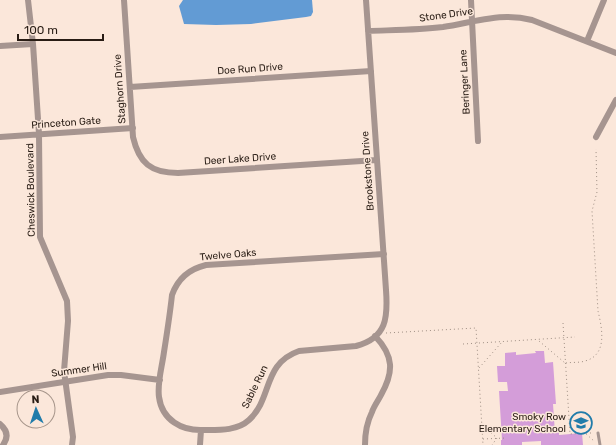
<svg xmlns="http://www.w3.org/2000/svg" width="616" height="445" font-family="Rubik,sans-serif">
  <rect width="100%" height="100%" fill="#fbe7da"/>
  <path fill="#629bd4" d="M183 0H312L313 12 311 16 306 17 251 24 216 25 184 24 179 6Z"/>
  <path fill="#d49dd9" d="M535 351H544L545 363 553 362 556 404H553L555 433 559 432V435L582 433 583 445H541V441L522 442V445H501V440H502L499 391H508L507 382H498L497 366H505V353L516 352V355L536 353Z"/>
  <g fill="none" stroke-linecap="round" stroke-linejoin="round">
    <path stroke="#9f8f84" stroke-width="1" stroke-dasharray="1 3" stroke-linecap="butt" d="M563 323 570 434 585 433 594 441
      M386 333 476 328 483 445
      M539 341 565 363
      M463 344 575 337
      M566 363C572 362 579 363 585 361 608 355 602 328 598 311L592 211 597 192 596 149
      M479 368 502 342
      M482 425 497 438 492 445
      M586 433H594
      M483 439 506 438"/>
    <path stroke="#a69590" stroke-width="3" d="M598 433 600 445"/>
    <path stroke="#a69590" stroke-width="6" d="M28 0 33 44 39 134 40 237 67 301 68 321 64 371 73 437 72 445
      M124 0 133 137C139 163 151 173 178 173L377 160
      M366 0 386 290C388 317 387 338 356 346L299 351C262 364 273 398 249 420 237 431 219 430 203 430 182 431 162 420 159 397 157 383 162 367 164 352 167 333 170 314 172 295 178 278 189 269 206 265L384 254
      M471 0 478 141
      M368 31C393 30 418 30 443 27 464 24 486 17 507 17 515 17 524 18 532 20L616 53
      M587 41 604 0
      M0 46 33 44
      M130 87 371 71
      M0 137 133 128
      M596 137 616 100
      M0 392 108 375H121L160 380
      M0 424C7 430 9 437 3 445
      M200 445 201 430
      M365 445C365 434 367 422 372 412 374 406 378 401 381 395 394 372 394 356 375 336"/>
  </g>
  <defs>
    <g id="school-ring" transform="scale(1.15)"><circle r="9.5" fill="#fbe7da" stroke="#217caa" stroke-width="1.5"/><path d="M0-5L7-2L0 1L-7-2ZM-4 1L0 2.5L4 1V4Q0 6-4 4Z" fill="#217caa"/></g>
  </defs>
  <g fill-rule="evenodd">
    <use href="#school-ring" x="581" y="423"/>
  </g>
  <g text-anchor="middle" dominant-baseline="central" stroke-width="3" stroke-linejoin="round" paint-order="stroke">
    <g font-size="10" fill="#281c14" stroke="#fbe7da">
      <text transform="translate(446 15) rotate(-8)">Stone Drive</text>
      <text transform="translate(250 69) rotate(-4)">Doe Run Drive</text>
      <text transform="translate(465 82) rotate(-93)">Beringer Lane</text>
      <text transform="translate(120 89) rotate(-94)">Staghorn Drive</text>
      <text transform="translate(66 123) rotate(-4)">Princeton Gate</text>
      <text transform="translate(240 159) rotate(-4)">Deer Lake Drive</text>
      <text transform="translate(368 171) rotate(-94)">Brookstone Drive</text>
      <text transform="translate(31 190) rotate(-91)">Cheswick Boulevard</text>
      <text transform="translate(228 255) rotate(-5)">Twelve Oaks</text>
      <text transform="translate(79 370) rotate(-8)">Summer Hill</text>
      <text transform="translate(255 387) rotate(-64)">Sable Run</text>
    </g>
    <g font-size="10" fill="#281c14" stroke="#fbe7da" text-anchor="end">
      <text x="566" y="417">Smoky Row<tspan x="566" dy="12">Elementary School</tspan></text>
    </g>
  </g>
  <g transform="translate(36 409) rotate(357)"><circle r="19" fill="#fbe7da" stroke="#a7968b"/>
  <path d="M0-3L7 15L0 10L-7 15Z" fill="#217caa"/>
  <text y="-6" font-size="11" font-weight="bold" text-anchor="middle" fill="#281c14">N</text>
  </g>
  <path d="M18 34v6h85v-6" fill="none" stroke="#281c14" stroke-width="2"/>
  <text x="24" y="34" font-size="12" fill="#281c14" stroke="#fbe7da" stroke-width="3" paint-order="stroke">100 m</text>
</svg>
